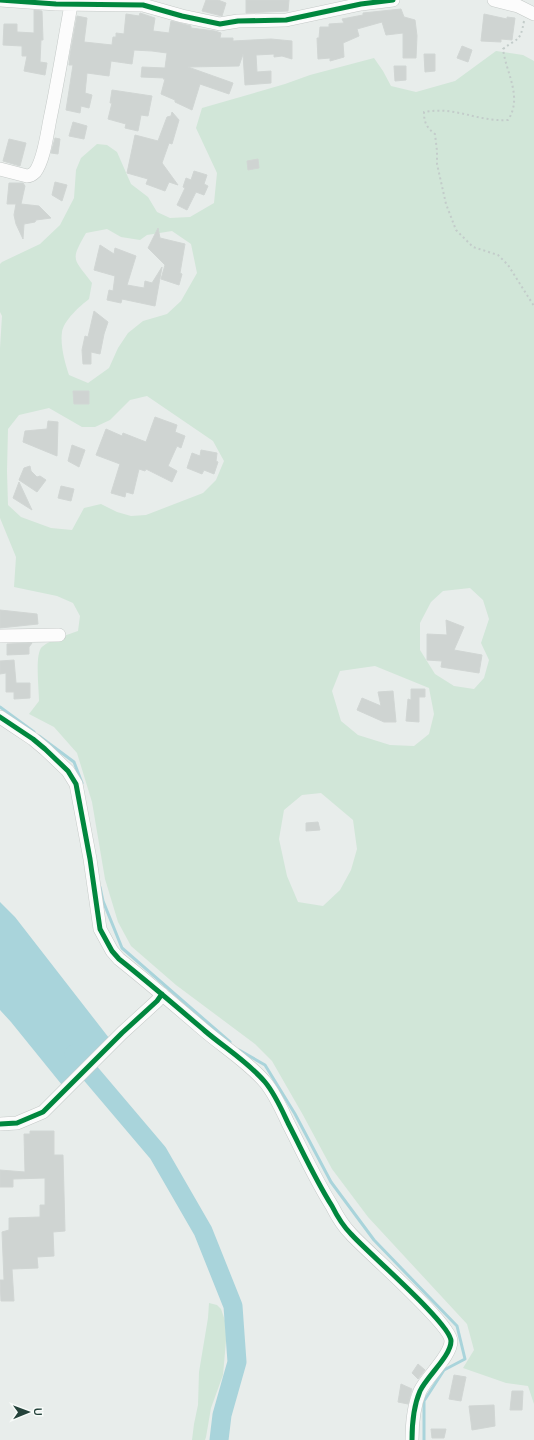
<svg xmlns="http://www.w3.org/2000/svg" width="534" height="1440" font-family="Mulish,sans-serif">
  <rect width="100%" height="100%" fill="#e8edeb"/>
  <path fill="#d1e6d8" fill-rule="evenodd" d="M496 51 523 55 534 61V1404L528 1386 506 1383 463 1368 474 1350 467 1324 368 1217 332 1169 303 1115 272 1061 255 1044 176 985 131 946 118 922 105 879 92 802 77 753 54 727 29 714 39 701C39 689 35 657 41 648 47 641 70 634 78 631L80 616 73 603 57 596 14 587 16 557 0 518V348L2 316 0 312V264L2 262 40 244 60 225 74 198 76 170 81 158 97 144 107 145 117 152 131 184 148 197 157 212 170 218 190 217 214 203 217 173 196 128 202 108 285 84 310 75 374 58 383 71 391 86 416 92 455 81ZM107 229 121 237 140 240 147 235 172 231 191 244 197 273 181 301 167 314 143 321 128 333 118 348 109 368 88 383 69 375C65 363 60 345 62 332 64 320 80 306 89 299L92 283C73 258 70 261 86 233ZM147 396 213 441 224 461 216 480 203 493 146 515 131 516 117 512 101 504 84 508 72 530 51 528 21 517 8 505 7 471 8 429 19 415 49 408 82 427H95L110 420 130 400ZM470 588 483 600 489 619 481 643 489 660 484 678 474 689 454 686 435 674 420 650V623L431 602 443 591ZM375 666 429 688 434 714 429 734 414 746 390 745 358 735 341 721 332 691 340 671ZM321 793 353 820 357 849 351 870 340 890 323 906 298 902 287 876 279 839 284 810 302 795Z
    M209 1303 217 1305 221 1309 229 1332 226 1341 223 1375 211 1408 206 1437 205 1440H192L194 1424 198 1405 199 1372 208 1318Z"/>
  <path fill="#a9d4db" d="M0 902 15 917 109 1038 62 1085 11 1022 0 1010Z"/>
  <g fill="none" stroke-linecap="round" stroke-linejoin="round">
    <path stroke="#a9d4db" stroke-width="3" d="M0 707 34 732
      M39 736 74 762 82 783
      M100 887 103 901 122 948 230 1042
      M239 1050 265 1065 295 1114 331 1182 374 1240 457 1326 465 1359 444 1370 424 1401V1440"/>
    <path stroke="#a9d4db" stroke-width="19" d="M74 1054 158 1153 203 1231 233 1306 237 1362 222 1415 219 1440"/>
  </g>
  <path fill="#cfd4d2" stroke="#d1d6d4" d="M206 0H218L226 3 222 16 202 11Z
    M246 0H289L288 11 246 13Z
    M401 9 404 17 415 20 417 36 416 58H403V33L386 35 382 22 357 29 359 36 343 43 344 57 330 61V58L318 59 317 38H319L320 27H329V24L344 23 342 19 363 15V13Z
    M34 10 42 11 43 40H41L40 62 47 63 45 75 24 71 27 56H22V46L3 45 4 24H17V32L34 33Z
    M140 13 155 18 153 31 169 33 171 21 191 26V28L215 31 221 33 220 38H233V41L271 39 292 41V59L282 56 274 57V54L256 55 257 72 271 71V83L245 85 243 54 239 66 188 67 233 83 229 94 200 84 192 110 175 102V100L161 94 165 79H163L164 78 141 77 142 67 165 68 167 53 152 51 134 50 132 64 111 61 109 76 87 73 85 93 92 95 89 108 81 106 80 113 66 110 73 65H69L70 55 77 16 87 18 84 42 112 45 113 37H116V33L124 34 126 14 139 16Z
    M484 14 507 19V17L515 18 512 40 501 39V42L481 41Z
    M462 46 472 50 468 62 457 58Z
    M424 54H435V71L425 72Z
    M394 66H406V80L395 81Z
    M112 90 152 96 148 116 141 115 138 131 125 128 126 124 108 119 112 103H110Z
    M172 112 179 120 172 144 169 143 162 163 178 185 169 182 165 191 146 184 148 179 127 173 135 135 158 141 167 117 171 116Z
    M73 122 87 126 84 139 69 136Z
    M55 138 60 139 58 154 51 153Z
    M9 139 26 143 20 166 3 161Z
    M258 159 259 168 248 170 247 161Z
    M194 171 207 175 204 184 208 186 204 195 196 192 187 210 177 205 185 188 183 187 186 178 191 180Z
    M55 182 67 185 62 201 52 195Z
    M9 183H23L25 186 21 204 39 206 51 218 36 220 35 222 24 224 23 239 16 224 14 215 16 204H7Z
    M158 228 160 238 185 244 180 273 182 274 179 285 161 279 165 265 148 248Z
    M100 245 114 254 115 248 136 256 127 285 144 288 145 281 152 283 162 267 155 306 122 299 121 303 107 300 109 290 113 291 115 276 94 270Z
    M94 311 108 322 104 334 100 354 91 352V364H83L82 350 85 336 88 337Z
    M73 391H89V404H74Z
    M155 417 177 425 175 432 185 436 181 448 177 446 168 466 177 471 172 482 146 469 145 471 139 469 133 494 126 492 125 497 111 493 120 464 96 455 106 429 122 436 123 433 146 442Z
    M48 421 58 422 57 456 23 442 25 431 47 429Z
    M72 445 85 450 79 467 68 461Z
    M201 450 217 453 216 461 218 462 214 474 204 470 202 474 187 468 192 453 200 456Z
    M30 466 31 471 37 477 40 476 46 480 37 492 19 480 24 468Z
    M19 482 32 510 13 498Z
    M61 486 74 489 71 501 58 498Z
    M0 610 37 614 38 624 0 628Z
    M446 620 464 627 454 650 482 655 479 673 441 667 442 661 427 660V634L447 635Z
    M32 643 29 647V654L7 655V644Z
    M14 660 16 683H30V698L14 699V692H6V673L0 674V661Z
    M411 689H425V697H419V722L406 721 408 699 411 700Z
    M393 691 396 722H384L357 710 362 698 381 706 378 692Z
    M318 822 320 830 306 831V823Z
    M30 1131H54V1155H63L65 1231 53 1232 54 1256 37 1257 38 1268 12 1269 14 1301H1L0 1280H4L2 1232 9 1230V1218L40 1217V1205H45V1178L13 1179V1187H0V1170L25 1172 24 1134H30Z
    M418 1364 425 1370 418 1379 412 1373Z
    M454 1375 466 1377 461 1401 449 1399Z
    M401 1384 412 1389 408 1404 398 1402Z
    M512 1391H523L522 1410H510Z
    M494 1405 495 1426 472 1430 469 1406Z
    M431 1429H446L444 1438H432Z"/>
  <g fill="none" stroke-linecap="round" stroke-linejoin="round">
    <g stroke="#c5cac8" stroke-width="14">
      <path id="minor" d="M0 0 56 4 143 5 182 16 220 24 238 21 286 20 361 4 393 0
        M494 0 518 6 534 14
        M0 169 27 176C30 176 32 175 35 172 44 160 47 134 50 119 58 81 64 43 71 5
        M0 636 59 635
        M0 717 33 739 45 749 68 771 76 784 90 859 100 929 112 951 119 959C148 982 177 1007 205 1031 225 1048 248 1062 265 1082 275 1094 281 1108 288 1123 302 1150 315 1179 332 1206 337 1216 343 1226 351 1234 367 1252 451 1324 451 1341 451 1356 427 1376 420 1391 414 1405 412 1425 412 1440
        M0 1124 17 1123 43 1112 122 1033 157 1001 162 994"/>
    </g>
    <path stroke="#c3ccca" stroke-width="2" stroke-dasharray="2 3" stroke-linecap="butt" d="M524 21C520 43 518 37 503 49 506 73 523 97 508 120 477 122 456 106 424 112 424 122 426 127 435 134L437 151V164L446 204 456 230 473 247 498 255 508 265 534 306"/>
    <use href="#minor" stroke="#fcfcfc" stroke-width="13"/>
    <g stroke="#f7fbf9" stroke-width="8">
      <path id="cycleway" d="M0 0 56 4 143 5 182 16 220 24 238 21 286 20 361 4 393 0
        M0 717 33 739 45 749 68 771 76 784 90 859 100 929 112 951 119 959C148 982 177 1007 205 1031 225 1048 248 1062 265 1082 275 1094 281 1108 288 1123 302 1150 315 1179 332 1206 337 1216 343 1226 351 1234 367 1252 451 1324 451 1341 451 1356 427 1376 420 1391 414 1405 412 1425 412 1440
        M0 1124 17 1123 43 1112 122 1033 157 1001 162 994"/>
    </g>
    <use href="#cycleway" stroke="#00873e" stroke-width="5"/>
  </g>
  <g transform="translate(28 1412) rotate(89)" stroke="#f7fbf9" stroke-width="3" paint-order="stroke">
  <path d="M0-3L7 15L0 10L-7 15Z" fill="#24423a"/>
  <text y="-6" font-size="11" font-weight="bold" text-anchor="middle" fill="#24423a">U</text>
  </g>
</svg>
